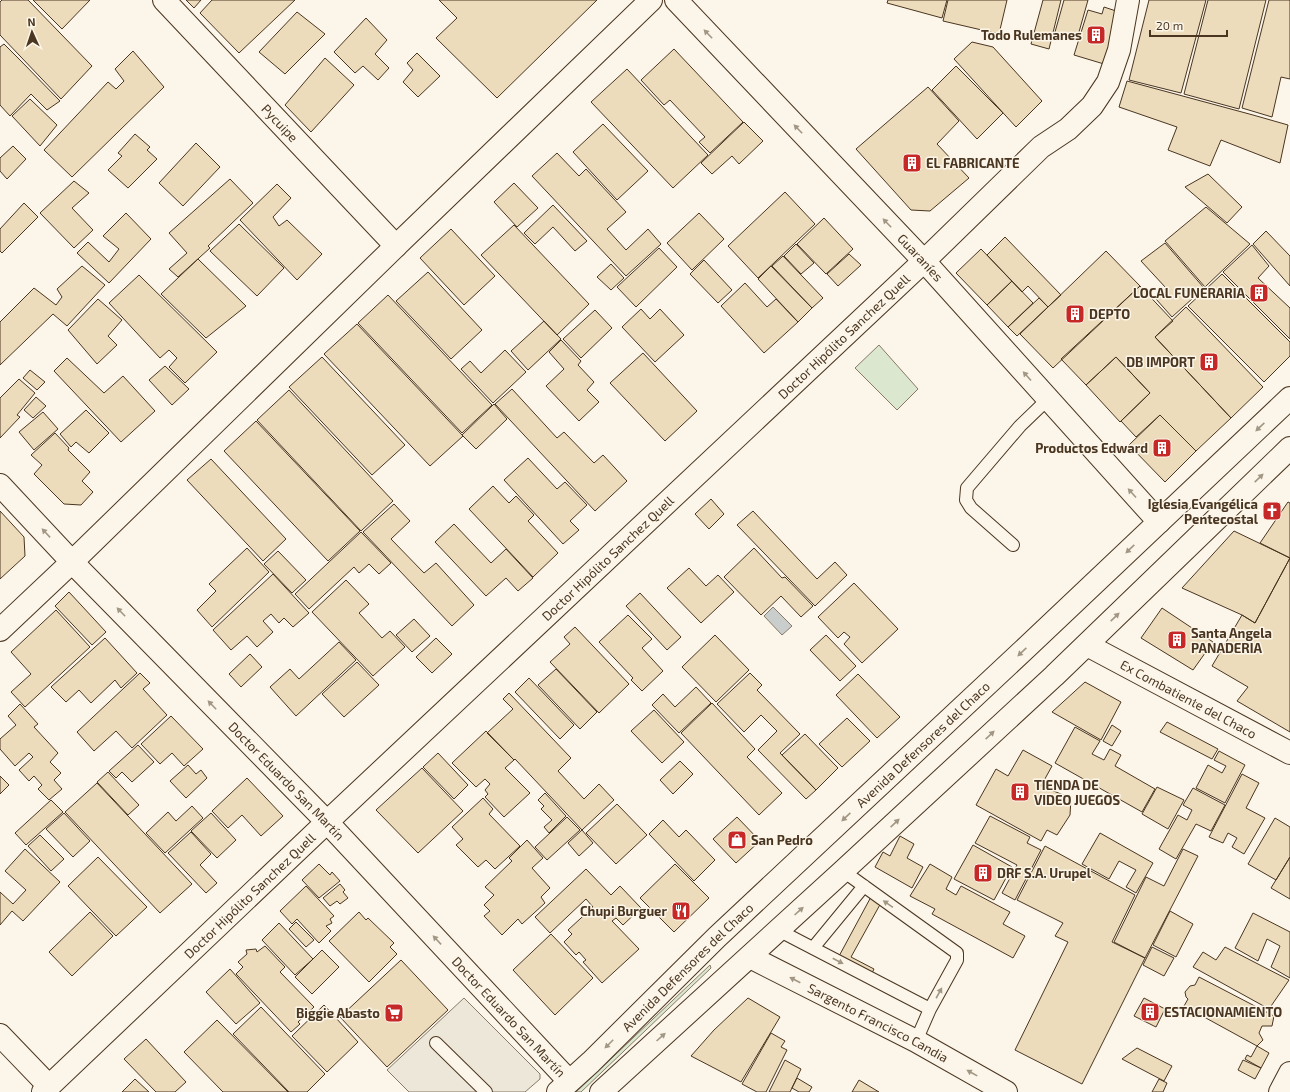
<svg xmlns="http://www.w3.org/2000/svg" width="1290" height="1092" font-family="'Exo 2',sans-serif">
  <rect width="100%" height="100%" fill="#fbf6e9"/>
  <path fill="#dce7d0" stroke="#887966" d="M879 345 918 389 897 410 855 368Z
    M710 965 711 968 581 1092H576Z"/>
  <path fill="#ede7d9" stroke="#887966" d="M464 998 540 1074V1079L525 1092H409L387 1070Z"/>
  <path fill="#c9cecd" stroke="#887966" d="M773 607 792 626 782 635 764 616Z"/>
  <path fill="#ecdcbc" stroke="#4a3520" d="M2 0H28L92 66 61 99 0 35V2Z
    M33 0H90L62 29Z
    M186 0H201L194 8Z
    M212 0H295L239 53 200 13Z
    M439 0H597L497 98 436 38 457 18Z
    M888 0H947L942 18 887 3Z
    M948 0H1007L999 34 943 21Z
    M1043 0H1061L1049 49 1031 44Z
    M1064 0H1088L1077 39 1055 32Z
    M1121 0 1104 64 1074 55 1088 10 1102 14 1104 7 1116 11Z
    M1149 0H1206L1181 93 1129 80Z
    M1208 0H1266L1239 109 1184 94Z
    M1269 0H1290V79L1281 77 1272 117 1242 108Z
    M297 12 325 34 285 74 259 52Z
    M366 18 387 40 375 54 389 68 378 80 363 66 355 73 334 52Z
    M972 42 993 47 1042 101 1016 127 954 59Z
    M4 44 21 61 60 101 47 110 31 94 10 116 0 105V47Z
    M674 49 743 122 710 153 699 142 705 137 670 100 664 105 641 80Z
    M133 51 164 87 72 177 44 150 108 82 116 89 124 81 115 69Z
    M417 53 440 76 418 97 403 82 413 70 407 63Z
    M325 58 354 85 311 132 285 105Z
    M956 66 1003 113 977 139 932 90Z
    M627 69 708 155 673 188 591 102Z
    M1127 81 1253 115 1288 125 1280 163 1221 140 1210 166 1168 150 1177 127 1119 107Z
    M928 87 959 121 937 144 969 178 930 211 911 210 856 149Z
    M30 99 57 125 40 146 12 116Z
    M744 122 763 141 739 164 732 156 712 174 701 163Z
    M603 124 648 171 617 200 573 152Z
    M135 134 150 147 147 150 157 159 128 188 108 170 122 156 118 153Z
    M196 143 220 167 183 206 159 183Z
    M13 146 26 159 7 179 0 171V158Z
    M557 153 579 176 586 169 626 212 607 229 626 250 648 229 661 244 626 276 532 176Z
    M1208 174 1242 207 1227 223 1185 187Z
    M230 179 253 203 208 246 210 248 178 277 169 269 187 253 169 233Z
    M74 181 89 193 72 208 93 230 74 248 40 213Z
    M514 183 538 208 517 227 494 202Z
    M277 184 291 198 273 217 279 226 287 220 322 254 297 280 240 220Z
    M785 192 815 224 758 278 728 246Z
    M24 203 38 217 2 253 0 251V229Z
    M553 205 587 241 575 251 553 227 535 244 524 233Z
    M1206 207 1250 244 1205 287 1165 241Z
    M126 213 151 239 109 283 77 253 88 242 109 262 119 249 103 236Z
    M699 213 724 239 692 270 667 243Z
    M824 218 853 249 826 274 797 244Z
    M239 224 284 268 257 296 210 251Z
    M514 225 589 304 557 335 481 255Z
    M451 229 495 276 464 305 420 258Z
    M1266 231 1290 256V286L1253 244Z
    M1005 237 1061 295 1048 307 1028 286 1022 292 987 255Z
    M1165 243 1204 288 1172 317 1156 299 1166 288 1141 261Z
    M796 244 814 263 801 274 784 256Z
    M1252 245 1269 266 1258 278 1290 308V339L1223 272Z
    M659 248 677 267 636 307 617 287Z
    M981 249 1012 281 987 305 956 273Z
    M1106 251 1140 286 1053 368 1020 334Z
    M849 254 861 265 838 286 827 274Z
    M783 256 823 298 812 308 772 266Z
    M198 259 246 306 206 338 161 294Z
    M704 260 732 290 718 303 690 274Z
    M611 264 624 278 611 290 597 277Z
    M82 266 105 285 67 326 53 314 0 365V322L34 288 56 305 62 297 57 289Z
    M771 266 812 308 798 322 758 279Z
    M428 272 482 330 451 359 396 301Z
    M1222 274 1290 342V356L1264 382 1188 306Z
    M139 275 217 352 185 383 169 367 177 358 169 350 160 358 109 303Z
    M1012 281 1033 303 1008 327 987 305Z
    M745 283 767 307 776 299 798 322 764 353 721 306Z
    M1140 286 1173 321 1155 337 1231 418 1196 451 1160 415 1136 437 1121 421 1150 393 1116 357 1086 385 1061 359Z
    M388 295 492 405 462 433 358 323Z
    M1039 298 1048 307 1017 336 1008 327Z
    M98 299 122 320 108 336 117 345 97 364 68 330Z
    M1186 307 1263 387 1231 418 1155 337Z
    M641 309 650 319 660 309 684 335 655 362 622 327Z
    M595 310 612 328 581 358 563 339Z
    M544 321 561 339 528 370 511 351Z
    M357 324 463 436 430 466 324 354Z
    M561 340 581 361 578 365 594 382 587 390 599 402 579 421 546 386 564 369 549 352Z
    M505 350 526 372 493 403 461 369 470 361 481 373Z
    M643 353 697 411 665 441 610 383Z
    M322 357 405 445 372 475 289 387Z
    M1116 357 1150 393 1120 422 1086 385Z
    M67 358 104 393 123 376 155 411 121 442 54 371Z
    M165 366 189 389 172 405 149 380Z
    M30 370 45 382 37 390 23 378Z
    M19 379 35 393 17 415 20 417 0 438V398Z
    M512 389 557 438 564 432 594 463 603 455 627 481 595 511 495 404Z
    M289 390 393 501 361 531 257 420Z
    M36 397 46 406 33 418 24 410Z
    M494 404 507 419 476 449 462 435Z
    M86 410 109 433 89 453 76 442 71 447 60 434Z
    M43 412 58 429 34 450 19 432Z
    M1160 415 1196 451 1165 482 1129 445Z
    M256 421 360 531 328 561 224 451Z
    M55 433 69 448 68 450 90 472 82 481 93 492 81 505 64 504 34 474 42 465 31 455Z
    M528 458 557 489 565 482 587 505 570 521 579 530 563 544 504 480Z
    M211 459 286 539 263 561 187 480Z
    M493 486 509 503 516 496 534 515 528 521 558 553 533 577 469 509Z
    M711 499 724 514 709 529 695 514Z
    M1288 502 1290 503V558L1260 543Z
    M394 504 410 521 391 539 424 573 436 563 474 605 452 626 363 532Z
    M0 511 24 537 25 556 0 579Z
    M753 511 817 579 835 562 847 575 815 606 737 525Z
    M454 524 491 563 506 549 533 578 518 591 506 578 486 596 435 542Z
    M1234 531 1290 558 1255 623 1242 615 1182 588Z
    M361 532 391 563 379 574 369 564 359 573 354 567 309 609 295 594Z
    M247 548 269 572 212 627 197 610 216 591 209 584Z
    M754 548 782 578 785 577 813 606 801 617 781 596 761 615 724 577Z
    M278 551 306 580 292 593 264 564Z
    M1290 558V732L1237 701 1248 687 1212 666 1242 615 1255 623Z
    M689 568 706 586 718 575 734 592 701 623 667 588Z
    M273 574 309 613 293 627 284 618 279 623 271 614 263 621 273 632 257 647 247 636 231 650 213 630Z
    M346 580 369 604 359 613 382 638 390 631 405 647 373 676 312 612Z
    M854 583 898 629 862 663 844 644 850 637 844 632 838 638 818 617Z
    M69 592 106 632 92 645 55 606Z
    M640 593 681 637 667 650 626 606Z
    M1162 608 1213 642 1193 670 1141 638Z
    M56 610 90 647 25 707 11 692 31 674 11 652Z
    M628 615 652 639 642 648 663 671 642 691 631 680 633 678 599 642Z
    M414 619 430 636 412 652 396 635Z
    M575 627 629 684 599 713 550 662 570 644 564 637Z
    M715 635 749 670 716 702 682 667Z
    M826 635 856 666 840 681 810 650Z
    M105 638 137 673 121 688 115 680 91 703 79 690 66 702 51 687Z
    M436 638 452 654 432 673 416 657Z
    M339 642 356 660 296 716 270 687 290 669 299 679Z
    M250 654 262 667 241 687 229 674Z
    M357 662 379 685 344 717 322 694Z
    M556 669 597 712 580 729 538 685Z
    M140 673 150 683 143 689 167 715 132 748 116 731 94 751 77 732Z
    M750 673 762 685 757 690 800 734 780 753 816 790 806 799 758 750 777 731 761 715 744 732 717 704Z
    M858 674 900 717 877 738 836 695Z
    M529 678 574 725 560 739 515 692Z
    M1085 682 1121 702 1101 740 1052 712Z
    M696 687 711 703 679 733 652 705 663 694 675 707Z
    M509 693 571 758 558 771 584 799 599 784 614 800 582 830 515 759 514 760 487 733 513 709 503 699Z
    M712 703 755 749 747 757 782 793 759 815 681 733Z
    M20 704 38 724 34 727 58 753 50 762 61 773 54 780 62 789 49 800 38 789 42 785 34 776 29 781 19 770 33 757 29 753 15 766 0 749V739L16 725 8 716Z
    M654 710 684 742 662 763 631 731Z
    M171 716 203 749 184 766 172 753 160 764 141 744Z
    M847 718 870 741 842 767 819 744Z
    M1167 722 1218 749 1212 759 1160 732Z
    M1112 725 1121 731 1112 746 1103 741Z
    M1075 727 1100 741 1092 754 1104 760 1110 749 1121 755 1115 766 1155 789 1142 812 1055 763Z
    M486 731 514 760 505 768 530 793 504 817 485 797 488 794 485 790 490 784 485 779 476 787 452 763Z
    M805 734 838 768 816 790 782 755Z
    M138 745 154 762 132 782 122 772 116 778 109 771Z
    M1023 750 1052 766 1041 786 1071 798 1070 815 1057 835 1047 830 1041 841 976 805 996 769 1008 776Z
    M1219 751 1245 765 1225 803 1196 788 1208 765 1222 773 1226 766 1214 760Z
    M438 753 468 785 454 799 423 767Z
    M680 761 693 774 673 794 660 780Z
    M188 765 196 774 201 770 207 778 186 798 170 781Z
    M422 768 463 811 418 853 376 810Z
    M108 772 139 805 128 815 97 782Z
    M1242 774 1259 783 1246 808 1265 818 1244 854 1232 847 1237 838 1228 833 1223 843 1209 837Z
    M0 776 9 785 0 794Z
    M247 778 283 816 261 836 242 815 228 828 212 811Z
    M97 783 192 884 160 913 65 812Z
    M1157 787 1184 800 1168 829 1142 814Z
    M1193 788 1225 805 1211 831 1196 824 1176 859 1159 849 1178 815 1187 820 1192 810 1183 805Z
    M545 793 566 816 549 833 544 827 552 820 541 809 544 806 538 800Z
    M483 798 493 809 489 814 520 846 495 869 486 860 478 867 456 845 463 839 452 827Z
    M51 800 63 812 26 845 15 833Z
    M617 804 647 835 616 864 586 833Z
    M192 806 203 818 165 853 146 833 168 812 176 821Z
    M64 813 90 841 73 857 46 829Z
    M211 813 236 840 217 858 191 831Z
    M990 816 1030 837 1027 843 1041 850 1015 900 1002 893 1017 865 975 843Z
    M567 817 580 830 547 860 535 847Z
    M737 817 760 841 736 863 713 839Z
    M1275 818 1290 827V857L1276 880 1248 864Z
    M663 820 679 837 686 830 715 860 694 881 649 834Z
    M582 830 593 843 579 856 568 843Z
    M191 832 211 854 200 865 217 883 206 893 168 853Z
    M1100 833 1153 863 1136 893 1126 887 1136 870 1119 861 1109 879 1082 864Z
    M40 835 64 859 51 871 28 846Z
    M900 836 914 844 907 858 923 867 912 888 875 867 883 852 890 856Z
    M527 840 543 858 532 868 550 888 541 897 545 903 522 924 518 919 502 935 484 916 490 911 484 905 494 895 485 887 512 861 509 858Z
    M973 845 1012 867 994 900 954 879Z
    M1045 846 1135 895 1112 942 1145 958 1082 1084 1015 1050 1068 942 1055 936 1063 923 1017 900Z
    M25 849 60 882 23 921 12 911 0 925V892L13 904 26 890 5 871Z
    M1183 849 1198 856 1145 958 1114 942 1146 877 1164 886Z
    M98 857 147 907 116 936 68 886Z
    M1290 857V899L1271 888Z
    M319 864 330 875 332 872 340 881 319 898 302 880Z
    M675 864 709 898 674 932 640 898Z
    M930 864 952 877 946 889 956 895 961 886 1010 912 1003 924 1025 936 1013 958 932 914 935 909 910 896Z
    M586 869 611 895 620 886 641 908 623 925 616 918 612 921 639 949 602 983 583 962 586 960 579 952 576 955 564 942 572 934 568 930 593 907 586 899 550 933 535 917Z
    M340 884 345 890 343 892 348 898 340 904 337 901 330 906 323 898Z
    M306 886 334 916 330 919 332 923 326 926 331 931 319 943 297 919 292 924 280 911Z
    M872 895 882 901 851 957 874 969 871 975 838 958Z
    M1170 911 1193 924 1176 957 1153 945Z
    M90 912 113 936 72 976 49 952Z
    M359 912 366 920 368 918 394 943 390 947 397 954 369 982 329 941Z
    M1253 913 1290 932V978L1271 967 1280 946 1267 939 1258 961 1235 948Z
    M296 922 314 940 306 947 289 929Z
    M279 923 313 959 295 975 262 940Z
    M551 934 593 978 555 1015 513 970Z
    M265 946 285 967 280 972 314 1007 298 1022 300 1024 291 1032 236 974 243 967 238 962 247 954 246 950 256 949 257 952Z
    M1152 947 1174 958 1164 976 1143 965Z
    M1225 947 1289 980 1269 1009 1193 967 1203 952 1216 960Z
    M322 950 339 967 312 994 295 977Z
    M401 960 448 1010 387 1067 340 1017Z
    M230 969 260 1003 236 1024 206 992Z
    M1199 977 1274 1016 1272 1026H1262L1259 1033 1263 1040 1257 1046 1184 1006 1188 999 1186 997 1185 992 1190 986 1195 985Z
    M748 998 780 1017 741 1082 691 1056 714 1030Z
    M1144 998 1165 1009 1156 1027 1134 1016Z
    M324 1005 358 1042 327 1072 292 1036Z
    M261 1007 325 1074 307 1092H289L233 1034Z
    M217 1020 288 1092H223L184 1052Z
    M771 1033 785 1041 781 1047 787 1050 766 1092H757L742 1084Z
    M146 1039 186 1082 175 1092H156L124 1059Z
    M1257 1046 1269 1053 1261 1068 1245 1059 1247 1055 1251 1057Z
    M1137 1048 1172 1066 1164 1081 1122 1059Z
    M785 1060 801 1069 790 1092H769Z
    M1243 1060 1261 1068 1255 1079 1238 1070Z
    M797 1078 812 1087 809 1092H799L792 1088Z
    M135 1079 149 1092H122Z
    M1159 1079 1167 1083 1163 1092H1152Z
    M859 1080 879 1092H852Z"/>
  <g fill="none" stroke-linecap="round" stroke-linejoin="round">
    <g stroke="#4a3520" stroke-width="14">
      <path id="lane" d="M1013 545 971 508 966 500 967 488 1020 426 1048 399
        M843 871 957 953V960L930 1009 916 1041
        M778 930 930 1009
        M813 948 864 886
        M436 1043 486 1092"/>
    </g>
    <g stroke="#4a3520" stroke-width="24">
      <g id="street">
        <path id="s1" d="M164 0 396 246"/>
        <path d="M0 630 72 562 396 246 651 0"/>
        <path d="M0 1035 49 1086"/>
        <path id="s2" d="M43 1092 327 822 924 261 1041 147 1068 129 1092 106 1108 82 1119 50 1128 0"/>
      </g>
    </g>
    <g stroke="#4a3520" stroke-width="24">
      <g id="secondary">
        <path id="s3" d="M676 0 924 261 1159 522"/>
        <path id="s4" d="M0 485 72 562 327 822 569 1081"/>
        <path id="s5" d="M1087 645 1290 753"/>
        <path id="s6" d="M750 957 916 1041 1006 1092"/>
        <path d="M1280 1092 1290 1073"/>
      </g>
    </g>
    <g stroke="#4a3520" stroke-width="24">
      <g id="highway">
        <path id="s7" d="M558 1092 591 1062 717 937 1028 646 1290 398"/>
        <path d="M601 1092 843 871 1054 676 1290 448"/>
      </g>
    </g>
    <use href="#lane" stroke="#fbf6e9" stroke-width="12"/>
    <use href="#street" stroke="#fbf6e9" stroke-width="22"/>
    <use href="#secondary" stroke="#fbf6e9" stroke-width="22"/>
    <use href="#highway" stroke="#fbf6e9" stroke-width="22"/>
  </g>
  <defs><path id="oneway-solid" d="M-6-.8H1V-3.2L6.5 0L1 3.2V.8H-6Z"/></defs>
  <g fill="#a29684">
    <use href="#oneway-solid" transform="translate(708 34) rotate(-134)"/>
    <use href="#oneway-solid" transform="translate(798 129) rotate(-134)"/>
    <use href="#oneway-solid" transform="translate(887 223) rotate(-134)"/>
    <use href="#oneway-solid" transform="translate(1027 376) rotate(-132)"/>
    <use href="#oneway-solid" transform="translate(1260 427) rotate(137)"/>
    <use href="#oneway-solid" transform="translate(1259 478) rotate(-44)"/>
    <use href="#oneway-solid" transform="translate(1132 493) rotate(-132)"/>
    <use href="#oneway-solid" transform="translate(46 533) rotate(-133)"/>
    <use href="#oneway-solid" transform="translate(1130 549) rotate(136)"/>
    <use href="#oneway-solid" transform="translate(121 612) rotate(-134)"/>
    <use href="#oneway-solid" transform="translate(1115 617) rotate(-44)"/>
    <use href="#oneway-solid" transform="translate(1022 652) rotate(137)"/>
    <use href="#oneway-solid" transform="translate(212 705) rotate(-134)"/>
    <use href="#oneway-solid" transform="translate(990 735) rotate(-43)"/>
    <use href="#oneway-solid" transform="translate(846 817) rotate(137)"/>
    <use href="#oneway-solid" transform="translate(895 823) rotate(-43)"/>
    <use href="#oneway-solid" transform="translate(888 904) rotate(-145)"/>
    <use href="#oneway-solid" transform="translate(799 911) rotate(-42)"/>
    <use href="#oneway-solid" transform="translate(437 940) rotate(-133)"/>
    <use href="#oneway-solid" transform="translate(838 961) rotate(28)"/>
    <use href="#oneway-solid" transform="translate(795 980) rotate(-153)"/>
    <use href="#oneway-solid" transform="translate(939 993) rotate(-61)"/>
    <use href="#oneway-solid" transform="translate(661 1037) rotate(-42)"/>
    <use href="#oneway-solid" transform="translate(609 1044) rotate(135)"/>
    <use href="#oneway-solid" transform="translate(972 1073) rotate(-151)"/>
  </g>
  <defs>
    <g id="building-square" transform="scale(1)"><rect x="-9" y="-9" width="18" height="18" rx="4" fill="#c62828" stroke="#fbf6e9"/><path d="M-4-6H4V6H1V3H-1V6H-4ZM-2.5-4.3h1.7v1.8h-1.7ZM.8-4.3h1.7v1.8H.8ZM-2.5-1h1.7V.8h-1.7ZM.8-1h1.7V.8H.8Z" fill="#fff"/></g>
    <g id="church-square" transform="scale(1)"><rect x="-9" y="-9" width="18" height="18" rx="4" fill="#c62828" stroke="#fbf6e9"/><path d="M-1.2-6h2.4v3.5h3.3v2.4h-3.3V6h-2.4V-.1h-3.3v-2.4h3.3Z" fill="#fff"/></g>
    <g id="shop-square" transform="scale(1)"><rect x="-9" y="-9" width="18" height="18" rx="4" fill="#c62828" stroke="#fbf6e9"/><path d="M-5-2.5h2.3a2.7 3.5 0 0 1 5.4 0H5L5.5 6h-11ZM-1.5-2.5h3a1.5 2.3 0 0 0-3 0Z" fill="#fff"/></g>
    <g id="restaurant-square" transform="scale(1)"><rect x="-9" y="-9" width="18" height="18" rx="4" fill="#c62828" stroke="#fbf6e9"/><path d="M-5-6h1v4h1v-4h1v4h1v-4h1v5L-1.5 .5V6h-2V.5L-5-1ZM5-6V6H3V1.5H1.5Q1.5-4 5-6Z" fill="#fff"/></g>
    <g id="supermarket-square" transform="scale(1)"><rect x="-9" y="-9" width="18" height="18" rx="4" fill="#c62828" stroke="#fbf6e9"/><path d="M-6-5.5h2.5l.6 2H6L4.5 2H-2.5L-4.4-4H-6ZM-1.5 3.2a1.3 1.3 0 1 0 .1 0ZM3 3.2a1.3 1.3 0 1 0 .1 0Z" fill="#fff"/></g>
  </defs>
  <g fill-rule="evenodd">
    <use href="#building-square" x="1096" y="35"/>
    <use href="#building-square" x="912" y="163"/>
    <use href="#building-square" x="1259" y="293"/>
    <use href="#building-square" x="1075" y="314"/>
    <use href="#building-square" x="1209" y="362"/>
    <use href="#building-square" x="1162" y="448"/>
    <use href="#church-square" x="1272" y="511"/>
    <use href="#building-square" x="1177" y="640"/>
    <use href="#building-square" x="1020" y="792"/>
    <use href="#shop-square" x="737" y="840"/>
    <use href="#building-square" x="983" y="873"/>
    <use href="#restaurant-square" x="681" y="911"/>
    <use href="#building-square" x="1150" y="1012"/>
    <use href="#supermarket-square" x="394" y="1013"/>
  </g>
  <g text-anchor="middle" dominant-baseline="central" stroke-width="3" stroke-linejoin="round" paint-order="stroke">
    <g font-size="13" font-weight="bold" fill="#4a3520" stroke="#fbf6e9" text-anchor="end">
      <text x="1082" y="35">Todo Rulemanes</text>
      <text x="926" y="163" text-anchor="start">EL FABRICANTE</text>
      <text x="1245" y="293">LOCAL FUNERARIA</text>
      <text x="1089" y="314" text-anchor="start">DEPTO</text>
      <text x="1195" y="362">DB IMPORT</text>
      <text x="1148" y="448">Productos Edward</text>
      <text x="1258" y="504">Iglesia Evangélica<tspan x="1258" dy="15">Pentecostal</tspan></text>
      <text x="1191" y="633" text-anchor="start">Santa Angela<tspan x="1191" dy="15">PANADERIA</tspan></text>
      <text x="1034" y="785" text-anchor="start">TIENDA DE<tspan x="1034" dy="15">VIDEO JUEGOS</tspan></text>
      <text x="751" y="840" text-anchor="start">San Pedro</text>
      <text x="997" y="873" text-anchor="start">DRF S.A. Urupel</text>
      <text x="667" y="911">Chupi Burguer</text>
      <text x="1164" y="1012" text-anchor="start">ESTACIONAMIENTO</text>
      <text x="380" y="1013">Biggie Abasto</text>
    </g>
    <g font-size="13" fill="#4a3520" stroke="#fbf6e9">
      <text stroke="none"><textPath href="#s1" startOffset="169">Pycuipe</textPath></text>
      <text stroke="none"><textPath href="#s3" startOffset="355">Guaraníes</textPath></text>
      <text stroke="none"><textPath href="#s2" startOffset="1101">Doctor Hipólito Sanchez Quell</textPath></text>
      <text stroke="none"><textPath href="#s2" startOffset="777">Doctor Hipólito Sanchez Quell</textPath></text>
      <text stroke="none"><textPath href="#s5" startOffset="115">Ex Combatiente del Chaco</textPath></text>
      <text stroke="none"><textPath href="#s7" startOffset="504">Avenida Defensores del Chaco</textPath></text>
      <text stroke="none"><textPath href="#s4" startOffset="412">Doctor Eduardo San Martín</textPath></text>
      <text stroke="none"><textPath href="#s2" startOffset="285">Doctor Hipólito Sanchez Quell</textPath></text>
      <text stroke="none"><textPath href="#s7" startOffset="180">Avenida Defensores del Chaco</textPath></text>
      <text stroke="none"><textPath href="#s4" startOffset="736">Doctor Eduardo San Martín</textPath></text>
      <text stroke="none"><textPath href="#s6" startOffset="144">Sargento Francisco Candia</textPath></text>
    </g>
  </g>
  <g transform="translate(32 32) rotate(357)" stroke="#fbf6e9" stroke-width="3" paint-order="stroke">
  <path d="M0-3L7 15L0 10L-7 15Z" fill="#4a3520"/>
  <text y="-6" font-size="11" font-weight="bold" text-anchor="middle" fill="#4a3520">N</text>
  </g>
  <path d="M1150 30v6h77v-6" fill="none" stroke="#4a3520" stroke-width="2"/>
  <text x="1156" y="30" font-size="12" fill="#4a3520" stroke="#fbf6e9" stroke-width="3" paint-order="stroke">20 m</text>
</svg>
